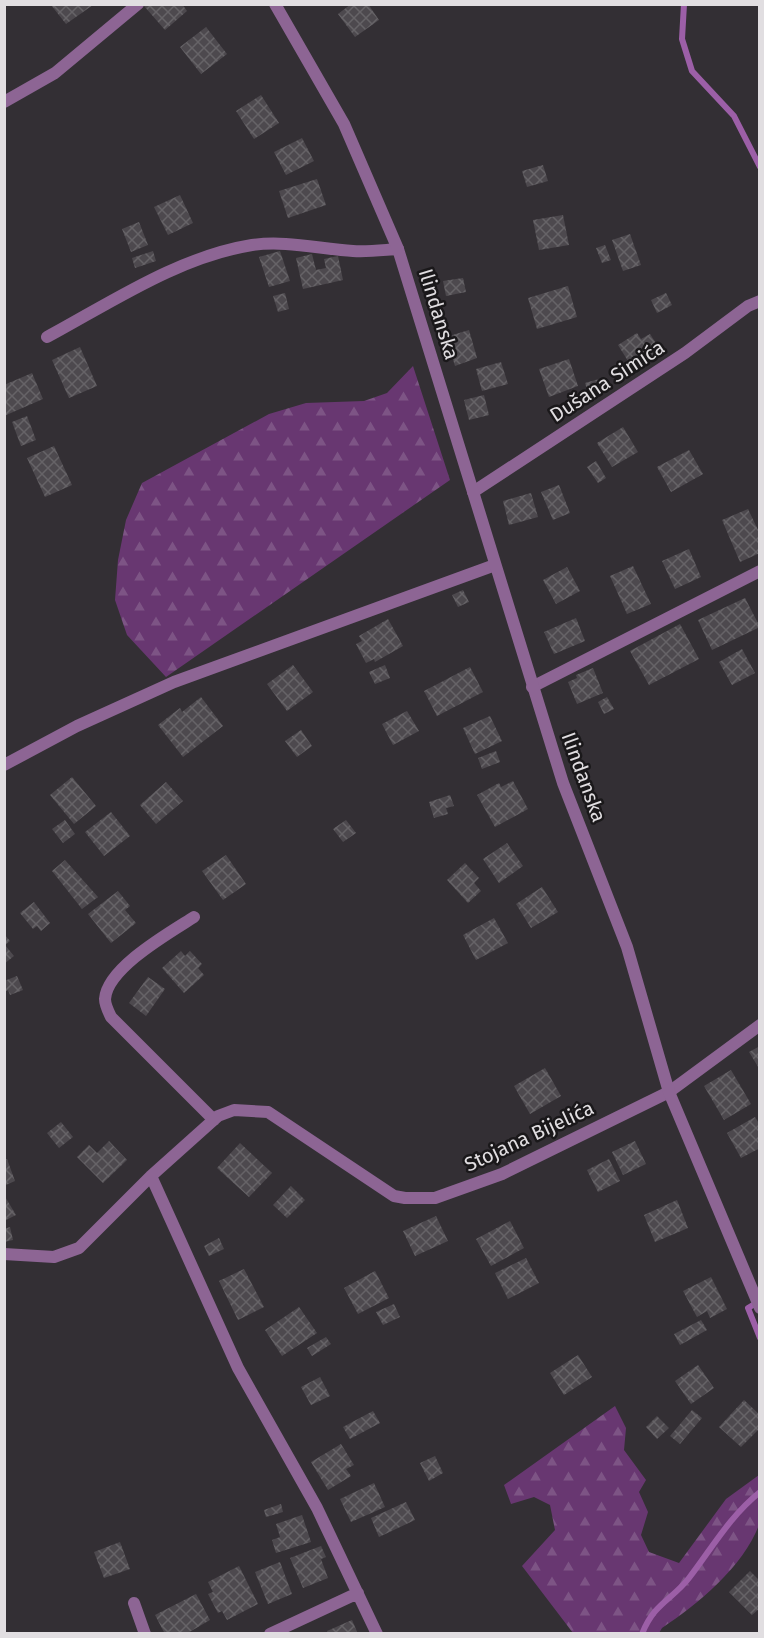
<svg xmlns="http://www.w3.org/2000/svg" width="764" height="1638" font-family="'Fira Sans',sans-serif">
  <defs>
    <pattern id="forest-firs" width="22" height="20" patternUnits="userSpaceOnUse" patternTransform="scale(1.5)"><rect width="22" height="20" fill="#683771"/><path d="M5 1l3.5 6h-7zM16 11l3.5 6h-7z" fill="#7d5485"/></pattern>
    <pattern id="building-cross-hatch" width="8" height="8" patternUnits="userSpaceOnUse" patternTransform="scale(1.5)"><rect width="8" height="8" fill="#4d494e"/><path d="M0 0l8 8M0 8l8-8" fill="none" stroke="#666367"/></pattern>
  </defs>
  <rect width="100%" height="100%" fill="#332f34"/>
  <path fill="url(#forest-firs)" d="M413 366 450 480 166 677 127 635 115 600 118 560 126 520 142 483 269 414 306 403 364 401 387 393Z
    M615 1406 626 1428 624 1450 646 1480 639 1492 648 1512 641 1535 649 1552 679 1563 726 1499 759 1475C760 1489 764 1512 759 1525 743 1567 698 1604 662 1628L659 1633H573L522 1566 555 1530 550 1505 534 1497 511 1504 504 1485Z"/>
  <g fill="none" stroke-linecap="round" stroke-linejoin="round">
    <path stroke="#9c5fa7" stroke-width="6" d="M684 4 682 39 692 71 734 116 760 167
      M758 1302 748 1308 760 1338
      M642 1634C654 1603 672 1600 689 1578 712 1548 730 1516 760 1492"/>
  </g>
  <path fill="url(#building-cross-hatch)" d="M146 4H182L187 11 165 30 144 6Z
    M351 4H368L379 20 355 37 338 14Z
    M51 5H93L66 24Z
    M206 27 227 54 201 74 180 47Z
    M261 95 279 123 254 139 236 111Z
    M302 138 314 161 286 175 274 152Z
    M543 165 548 181 527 187 522 171Z
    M317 179 326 205 288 218 279 191Z
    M180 195 193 223 168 235 154 207Z
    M563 215 569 245 539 250 533 220Z
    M139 222 148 245 131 252 122 229Z
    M630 234 641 265 623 271 612 240Z
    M605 245 611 260 602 263 596 248Z
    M153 251 156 261 135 268 132 258Z
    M280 251 290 281 269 287 259 257Z
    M312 254 316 270 326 268 324 259 338 256 343 280 303 289 296 258Z
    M463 278 466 292 446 296 443 281Z
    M568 286 577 317 537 329 528 298Z
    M285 293 289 309 278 312 273 296Z
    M666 293 672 305 657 313 651 300Z
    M469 330 477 358 455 366 446 337Z
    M637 333 641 339 650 334 661 351 633 369 618 345Z
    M80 347 97 386 69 398 52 360Z
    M569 359 578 386 549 397 539 369Z
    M501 362 508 384 482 391 476 369Z
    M32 373 43 399 4 416V385Z
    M599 379 604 394 590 399 585 383Z
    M484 395 489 415 469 420 464 400Z
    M27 416 36 440 21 446 12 422Z
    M623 427 638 452 612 467 597 443Z
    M54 446 72 485 45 497 27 458Z
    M689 450 703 474 671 492 657 467Z
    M596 461 606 478 598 483 587 467Z
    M559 485 570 513 553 520 541 492Z
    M531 493 538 517 509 525 503 501Z
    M748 509 760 534V553L740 562 722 520Z
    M689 549 701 577 675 589 662 561Z
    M633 566 651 604 627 614 610 576Z
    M567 567 580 591 556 604 543 580Z
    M463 590 469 602 458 607 452 595Z
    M745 598 760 627 712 650 698 620Z
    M576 618 585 641 554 654 544 632Z
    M388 619 403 646 375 662 374 659 366 663 356 644 362 641 359 636Z
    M680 624 699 659 649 685 630 651Z
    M742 649 755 673 732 685 719 662Z
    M293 665 313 692 287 711 267 684Z
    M385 665 390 678 375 684 369 672Z
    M470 667 483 692 437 716 424 691Z
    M593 668 603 693 577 704 568 682 577 678 576 675Z
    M201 697 223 726 183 757 158 725 180 708 182 712Z
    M607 697 614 709 604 714 598 702Z
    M407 711 419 731 393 745 382 724Z
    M490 716 502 741 475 754 463 728Z
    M301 730 312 746 297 757 285 741Z
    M496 751 500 762 482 769 478 758Z
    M72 777 96 806 74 824 50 795Z
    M513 781 528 809 495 827 477 795 499 783 501 787Z
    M166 782 183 801 156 824 140 805Z
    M450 795 454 806 446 808 448 814 434 818 429 802Z
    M111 812 130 836 104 856 85 832Z
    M65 820 75 834 63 843 52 829Z
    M346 820 356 833 343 842 333 829Z
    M507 843 523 866 499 883 483 859Z
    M226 855 246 884 223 900 202 871Z
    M65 860 98 897 82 909 52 871Z
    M465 863 479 878 474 883 481 891 468 903 447 880Z
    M542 887 558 912 531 928 516 904Z
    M118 891 130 906 125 910 136 923 111 943 88 914Z
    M34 902 50 923 41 931 37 926 33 929 20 913Z
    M494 918 508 943 476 960 463 935Z
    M4 934 10 941 5 945 14 956 4 964Z
    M181 951 185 956 190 951 202 964 198 968 204 975 184 993 162 968Z
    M17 976 23 990 10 995 8 990 4 992V981Z
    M148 977 165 989 146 1016 129 1003Z
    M760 1046V1070L749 1052Z
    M545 1068 561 1096 530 1114 514 1086Z
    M731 1070 751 1104 724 1120 704 1086Z
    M755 1117 760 1125V1148L741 1158 727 1133Z
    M61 1122 73 1137 59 1148 47 1133Z
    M109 1141 127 1160 103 1183 77 1157 89 1145 97 1153Z
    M635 1141 646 1164 623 1175 612 1152Z
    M240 1143 272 1173 249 1197 217 1168Z
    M7 1159 15 1181 6 1185 4 1160Z
    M609 1159 620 1181 598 1192 587 1170Z
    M291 1186 305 1200 287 1218 273 1205Z
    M4 1195 16 1215 4 1221Z
    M677 1200 688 1228 655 1242 644 1215Z
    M436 1216 448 1241 415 1256 403 1231Z
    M510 1221 524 1248 491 1266 476 1239Z
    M10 1227 13 1240 4 1242V1229Z
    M219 1238 224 1249 209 1256 204 1246Z
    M526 1258 539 1283 508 1299 495 1273Z
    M244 1269 264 1307 238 1320 219 1281Z
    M375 1271 389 1298 358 1314 344 1288Z
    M711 1277 727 1309 710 1318 707 1311 697 1317 683 1291Z
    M394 1304 400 1317 383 1325 376 1312Z
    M299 1307 317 1333 282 1356 265 1330Z
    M701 1320 707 1330 680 1345 674 1334Z
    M326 1337 331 1344 312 1356 307 1348Z
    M578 1355 592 1377 564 1395 550 1373Z
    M698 1365 714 1388 691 1404 675 1381Z
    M320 1377 330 1396 311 1405 301 1387Z
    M744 1400 760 1415V1428L741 1447 719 1427Z
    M692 1410 702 1418 680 1444 670 1436Z
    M373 1411 380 1423 350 1439 343 1427Z
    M657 1416 669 1428 657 1439 646 1427Z
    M341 1444 354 1465 346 1469 351 1476 328 1490 311 1462Z
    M435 1456 443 1473 429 1481 420 1463Z
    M374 1483 385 1507 351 1522 340 1499Z
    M406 1502 415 1520 379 1537 371 1518Z
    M281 1504 283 1512 266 1517 264 1510Z
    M302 1515 311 1542 276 1553 272 1540 280 1537 276 1524Z
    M120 1542 130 1569 104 1578 94 1552Z
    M321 1546 326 1557 321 1559 328 1578 303 1588 290 1558Z
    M280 1562 292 1594 268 1604 255 1572Z
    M239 1566 258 1604 227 1620 222 1611 218 1613 208 1594 213 1592 208 1582Z
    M750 1571 760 1581V1608L752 1615 729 1592Z
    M196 1594 210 1620 186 1634H165L155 1615Z
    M352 1620 358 1634H328L327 1631Z"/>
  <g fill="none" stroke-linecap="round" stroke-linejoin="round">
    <path stroke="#8d6594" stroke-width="12" d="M4 102 55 73 138 4
      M47 337C112 302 178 257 252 245 285 240 320 249 353 251 368 252 383 250 398 249
      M473 492 685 353 748 306 760 301
      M532 687 760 571
      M4 765 77 726 174 682 495 565
      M194 917C169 933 107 968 105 999 105 1005 108 1011 111 1017L214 1120
      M151 1176 238 1368 317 1508 377 1634
      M4 1254 54 1257 79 1248 151 1176 218 1116 234 1110 268 1112 394 1196 405 1198H435L502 1174 669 1092 760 1025
      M134 1603 145 1634
      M270 1634 358 1593"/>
    <path stroke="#8d6594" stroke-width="12" d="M275 4 344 124 398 249 563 783 627 947 669 1092 760 1308"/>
  </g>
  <g text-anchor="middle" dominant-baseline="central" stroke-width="5" stroke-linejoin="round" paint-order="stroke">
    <g font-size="20" fill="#e1dee1" stroke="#1a181a">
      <text transform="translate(439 314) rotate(73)">Ilindanska</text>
      <text transform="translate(607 381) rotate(-33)">Dušana Simića</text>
      <text transform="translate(584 777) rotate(70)">Ilindanska</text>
      <text transform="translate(529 1136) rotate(-25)">Stojana Bijelića</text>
    </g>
  </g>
  <rect width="764" height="1638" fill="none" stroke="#e1dee1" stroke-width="12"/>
</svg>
